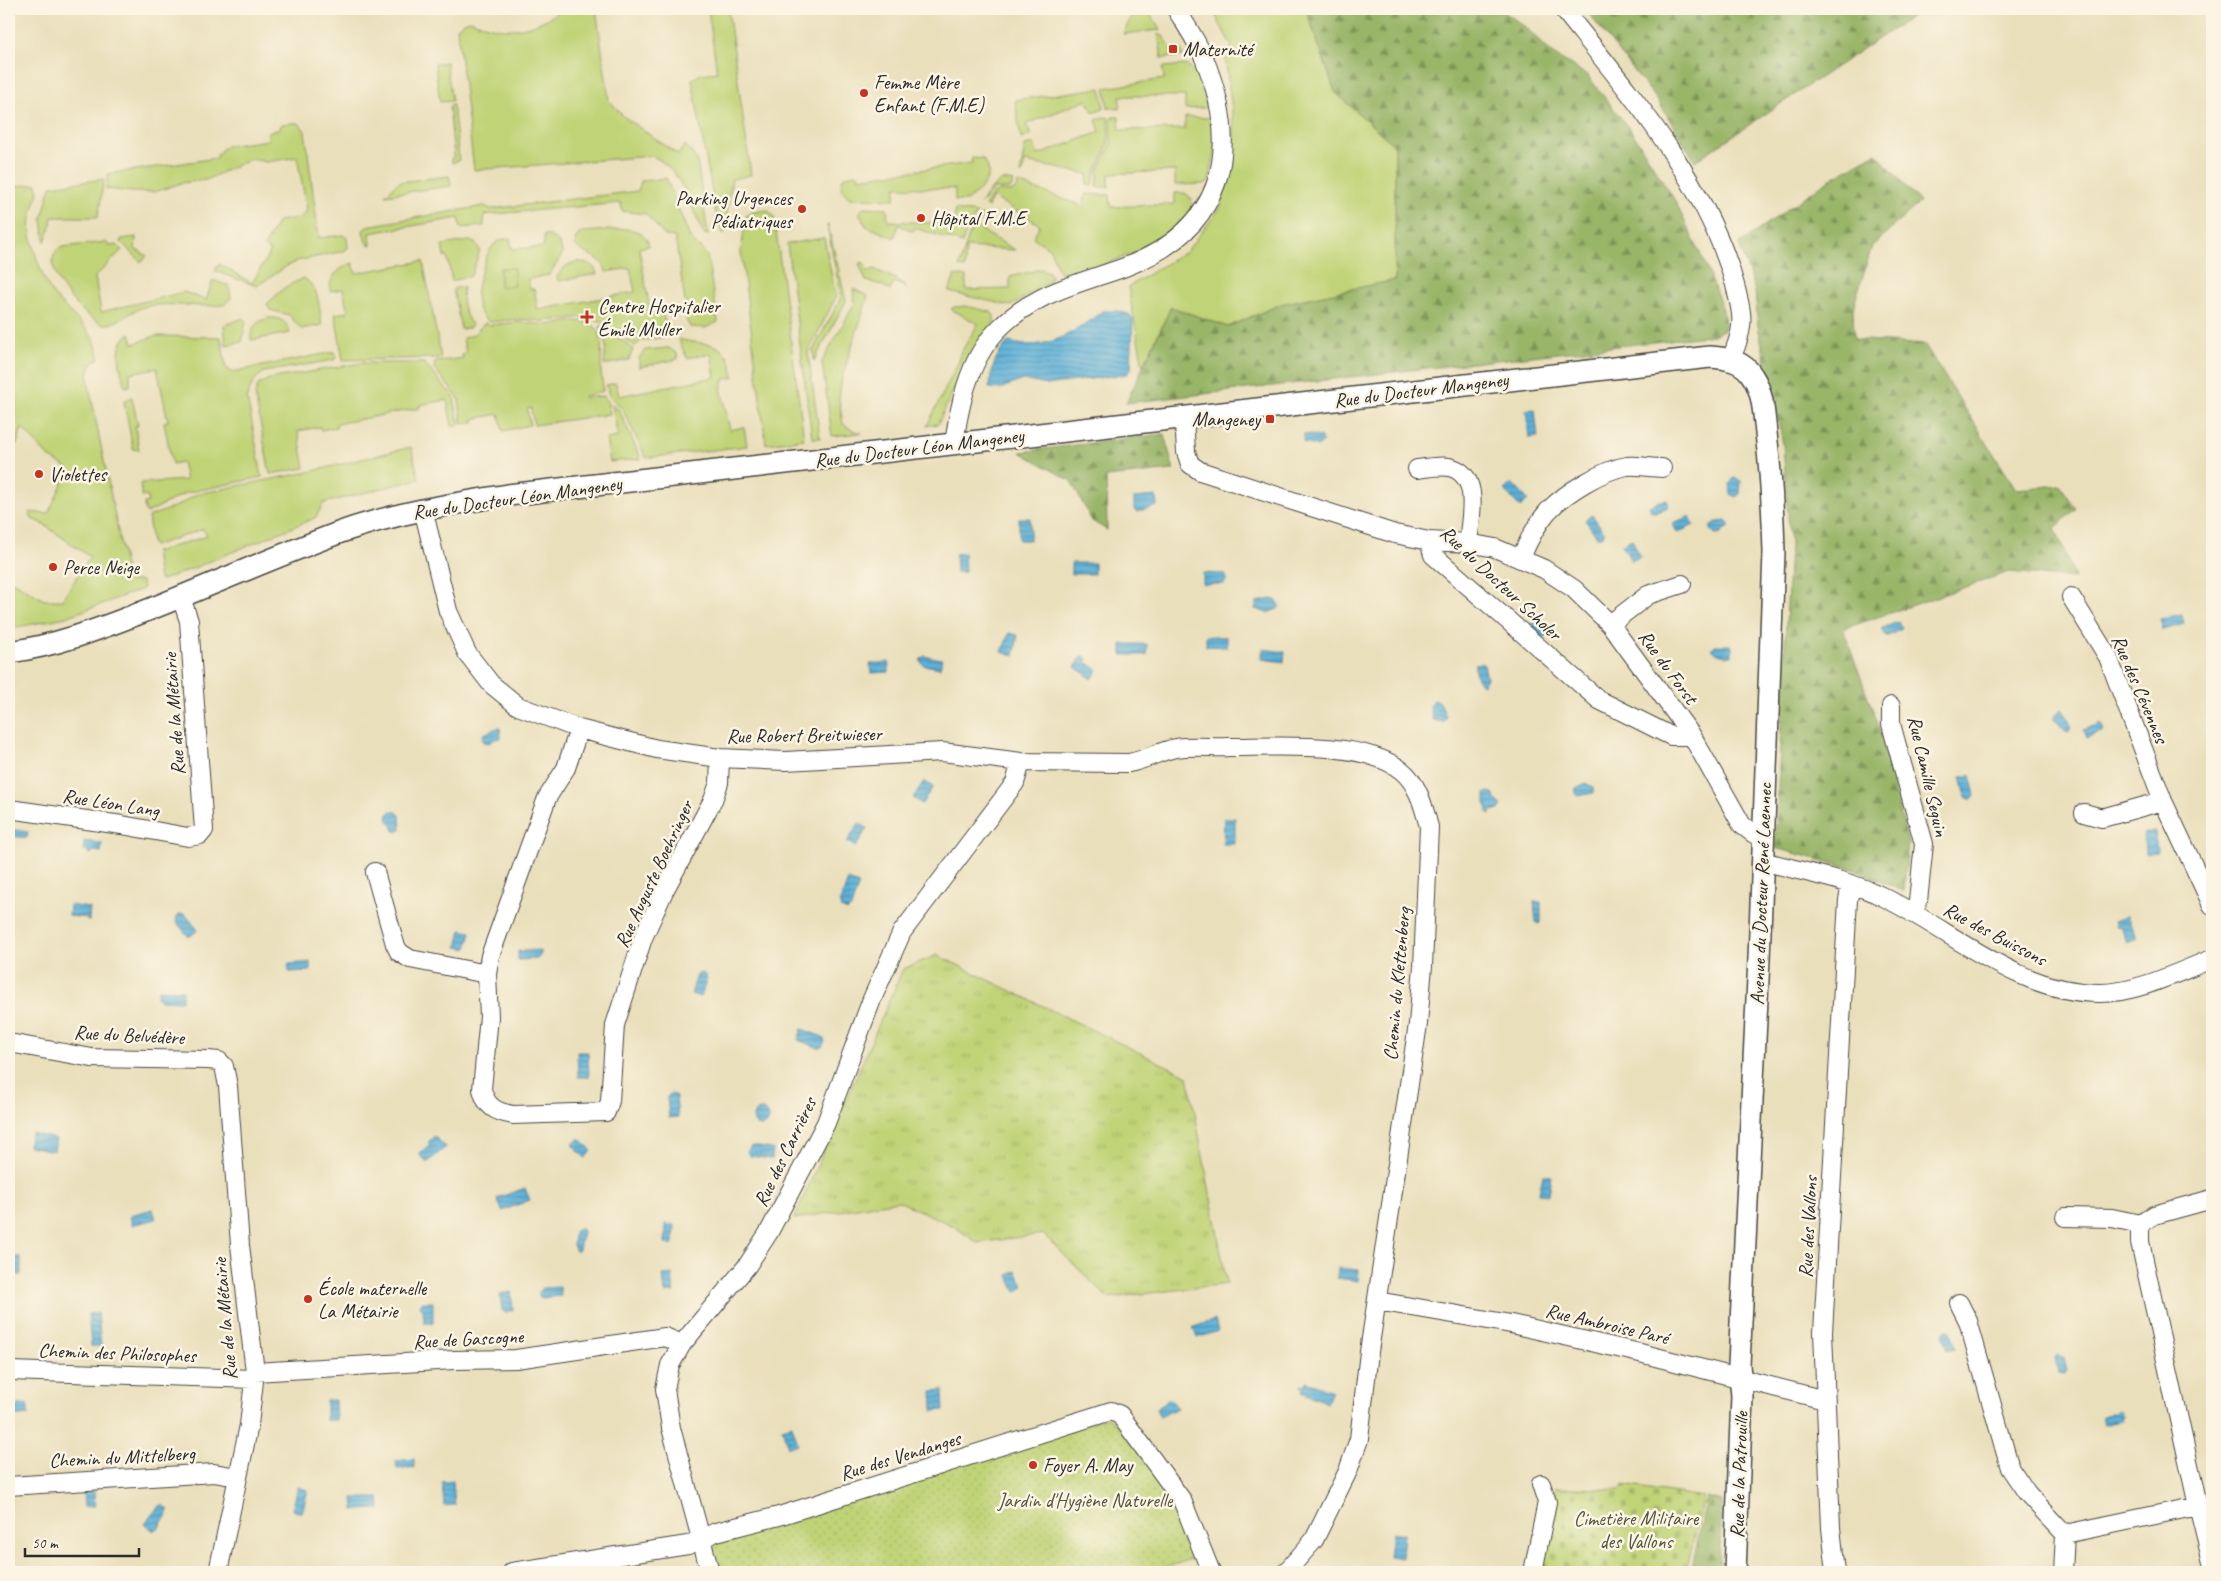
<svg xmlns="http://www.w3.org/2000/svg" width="2221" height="1581" font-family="Caveat,sans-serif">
  <defs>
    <pattern id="forest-firs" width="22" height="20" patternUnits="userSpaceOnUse" patternTransform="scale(1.25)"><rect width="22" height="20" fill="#98b567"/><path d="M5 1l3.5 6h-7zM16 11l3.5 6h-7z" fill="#7c9355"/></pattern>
    <pattern id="cemetery-stones" width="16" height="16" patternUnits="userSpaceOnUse" patternTransform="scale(1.25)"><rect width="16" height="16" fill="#c0d376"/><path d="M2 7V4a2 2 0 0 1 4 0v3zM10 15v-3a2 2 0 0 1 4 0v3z" fill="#a5b566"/></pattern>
    <pattern id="park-tufts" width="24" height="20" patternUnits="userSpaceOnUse" patternTransform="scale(1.25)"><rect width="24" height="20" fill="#c0d376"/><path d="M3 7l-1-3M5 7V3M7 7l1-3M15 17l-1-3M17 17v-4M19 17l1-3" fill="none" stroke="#a5b566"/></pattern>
    <pattern id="garden-dots" width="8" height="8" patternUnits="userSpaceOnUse" patternTransform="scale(1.25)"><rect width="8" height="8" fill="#c0d376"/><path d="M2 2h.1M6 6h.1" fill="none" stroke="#a5b566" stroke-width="1.8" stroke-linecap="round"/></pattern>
    <pattern id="water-rules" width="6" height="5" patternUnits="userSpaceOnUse" patternTransform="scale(1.25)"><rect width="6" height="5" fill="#5bb0d7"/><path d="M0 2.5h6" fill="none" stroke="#4b8faf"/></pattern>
  </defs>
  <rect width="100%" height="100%" fill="#fcf5e5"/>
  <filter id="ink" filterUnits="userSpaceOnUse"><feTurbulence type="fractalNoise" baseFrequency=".02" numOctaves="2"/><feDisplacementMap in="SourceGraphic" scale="10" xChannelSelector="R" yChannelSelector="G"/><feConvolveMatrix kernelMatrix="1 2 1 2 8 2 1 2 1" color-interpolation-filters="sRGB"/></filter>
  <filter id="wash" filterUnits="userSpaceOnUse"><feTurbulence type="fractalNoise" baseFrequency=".0096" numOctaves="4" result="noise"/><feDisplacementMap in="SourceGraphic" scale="20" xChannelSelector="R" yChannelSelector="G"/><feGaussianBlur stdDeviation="1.12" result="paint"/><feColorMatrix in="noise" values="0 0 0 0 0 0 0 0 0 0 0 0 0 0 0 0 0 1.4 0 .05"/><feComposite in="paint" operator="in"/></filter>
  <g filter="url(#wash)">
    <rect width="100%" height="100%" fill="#eadfbb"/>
    <path fill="#c0d376" stroke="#767f50" d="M563 9H596L609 100 623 116 678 155 685 145 697 160 708 235 704 234C691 207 682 169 652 156L474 170 457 28 462 23 470 20C505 35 532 31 563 9Z
      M708 9H728L751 175 732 179 724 234 717 221 692 79 701 74 717 72Z
      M1135 9H1147L1160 30 1123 34Z
      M1212 9H1306L1335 92 1395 146 1396 280 1281 304 1228 327 1171 307 1143 366 1128 287 1187 251 1220 208 1234 163V127L1225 55 1232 47Z
      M1158 34 1163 36 1174 54 1181 50 1183 56 1162 58Z
      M446 62 452 101 440 102 435 64Z
      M1186 65C1193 68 1208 90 1209 98 1210 103 1207 106 1204 108L1185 109V96H1120V109L1108 108 1105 88 1164 79 1163 67Z
      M1101 88 1104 108 1093 112 1087 100 1026 124 1031 135 1021 139 1015 100Z
      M453 105 459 160 452 163 451 158 454 157 449 106Z
      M1108 117C1109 128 1110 139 1106 149 1101 163 1094 171 1093 186L1087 185 1088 174 1025 162 1022 174H1020L1025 146 1034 144 1038 155 1100 132 1096 120Z
      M1111 117H1119L1120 130 1185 129V117L1211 118 1213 121 1216 148 1209 181 1204 184 1175 185V171L1109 174V187H1097L1099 169 1111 145Z
      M294 123H299L305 131 319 238 343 235 347 238 348 248 344 251 297 261 287 266 257 286 215 271 219 264 252 283 271 251 264 247 278 221C289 219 303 221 307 209L297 157 267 162 250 159 206 180 181 183 155 192H131L106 189 108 174 217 158V154L226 146 268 140V132L279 129 282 124Z
      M971 158 983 159C997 175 981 191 966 201H955V189L896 187 895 199 850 198C843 193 838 183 845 176L858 174 859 178 972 163Z
      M449 176 451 186 385 195 399 182Z
      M666 178 690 238 707 255 718 322 705 328 690 327 686 319V308L675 237 665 236 646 214 622 211 621 203 484 215V226L461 228 459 218 370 233 371 245H370L366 242 363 231 367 226 484 206 491 209 638 191 641 181Z
      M104 179 98 217H52L50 229 45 242 42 219 51 186Z
      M1002 180 1014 182 1010 189H994L981 204 986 194Z
      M1018 183 1083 206 1086 194 1110 195 1111 207 1175 204V193H1185L1191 198 1193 209C1168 243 1138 252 1100 266 1089 269 1078 275 1067 276L1059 271 1050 249 1033 237 1040 225 993 197 988 207 985 206 993 194 1000 191 1011 192 1017 188Z
      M37 184C40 196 33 205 31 217 28 238 38 265 47 284 59 310 97 327 99 358 87 366 88 372 89 386L128 581H142L143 589 66 617 9 629V569L10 581 18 584 44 600H62L90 557 43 524 32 519 29 512 48 514 69 469 49 457 22 428 17 444 9 448V187Z
      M864 207 887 208 888 221 954 224 955 210 977 213 967 229 962 243 915 228 913 231 899 225 894 238 866 226 859 213Z
      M768 210 774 216 804 439 766 444 741 252 746 216 752 212Z
      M980 215 983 216 976 227 1015 250 966 247 965 268 959 267 969 235Z
      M827 225H828L846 301 814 361 813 350 841 298Z
      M626 229C637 230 647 234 649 246L639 248 651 315 662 313 668 330 665 337 641 341 635 346 601 321 584 317 543 321 519 319 489 322C469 307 477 284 484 264 487 255 490 246 499 241 502 239 506 239 510 238L512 249 544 247V235C555 236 562 243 562 255L549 275 528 279 530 289H534L538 310 635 292 630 268 606 272C603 255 585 257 575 245L576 238 581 232Z
      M136 237 135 249 147 256 141 262 120 241 122 239Z
      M824 238 836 297 808 352 820 438H812L787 244Z
      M469 241 475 243 480 250 471 276 452 281 447 256 444 257 442 245Z
      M106 242 109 246 117 245 122 250 95 277 101 312 184 292 206 300 213 280 229 286 231 298 224 305C198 308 172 302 147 306 133 309 116 325 105 324 85 322 32 262 62 247Z
      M423 261 441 358 343 360 335 314 348 312 343 289 330 291C328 276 341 267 353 263L356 273Z
      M578 262C586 262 596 265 597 274L558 281 557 278C562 269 567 263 578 262Z
      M863 262 868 272 874 269 898 280 907 288 894 282 890 291 882 285 866 281 859 264Z
      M1041 269 1049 272 1051 277 1048 283 1011 306 949 292 955 275 966 277V290L1010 289V277Z
      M303 278C320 286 319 309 322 325L301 329 289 315 270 310 267 304 284 288Z
      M463 286C461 301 463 313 472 325L469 328 461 329 453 289Z
      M853 289 868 296 842 377 839 399 843 424 852 430 862 433 832 436 822 362 855 303Z
      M966 306 991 312 994 316V322L966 363 938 424 927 426 960 359V354L978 324 951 309 954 307Z
      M244 318 246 321 242 342 226 345 224 325Z
      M268 318C280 317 287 321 290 333L251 340C250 328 257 321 268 318Z
      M574 321C604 321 602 339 601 363 600 372 603 382 603 391L584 396V398L604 396 607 400 610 414 534 425 531 408 527 409 530 425 503 431 499 414 474 419V422L462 424 459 399 434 368 435 362 463 358 462 354 466 353 463 338 473 335 485 323 490 325 520 322 547 325Z
      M600 326H604L633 349 629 360 604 365 606 346Z
      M130 333 133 344 155 336 221 337 226 368 232 372 334 352 336 357 334 360 264 372C254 379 251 385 247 397L262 477 186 493 147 513 145 512 144 503 148 502 147 496 142 497 140 485 142 483 186 480 182 462 172 464 164 422 168 421 157 368 130 373V386L125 387C121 369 112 345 130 333Z
      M678 339C709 347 727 337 734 377L725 379 721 388 730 430 744 427 747 446 646 458 623 410 609 395 606 385 616 383 619 396 715 377 711 353 687 358Z
      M669 348 677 354 678 359 639 367V358L645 350Z
      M361 363H424L454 397 459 425 452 426 447 400 419 405 420 408 336 424V427L321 430 320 427 298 431 305 468 270 474 255 395 258 385 269 379Z
      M132 397 138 426H135L139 450 133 449 124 401Z
      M612 404 619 410 641 459 610 462 606 439 618 437Z
      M411 447 419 479 324 503 315 518 179 574 162 580 159 579 155 552 207 536 203 529 154 546 152 544 148 517 177 506 197 494 313 471Z"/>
    <path fill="url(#forest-firs)" stroke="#627049" d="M1306 9H1500L1524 26 1553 54 1587 75 1632 132 1674 199 1707 268 1723 310 1725 325 1723 330 1714 335 1126 403 1171 307 1228 327 1281 304 1395 280V146L1335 92Z
      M1585 9H1923L1695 161 1658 101Z
      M1876 153 1920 202 1872 246 1853 308 1854 339 1925 345 2016 489 2060 485 2076 509 2055 528 2075 578 2009 572 1843 629 1879 727 1908 843 1904 891 1850 868 1775 848 1790 544 1783 444 1758 326 1755 291 1739 244 1827 181Z
      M1164 434 1174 470 1106 477 1107 530 1092 521 1071 481 1020 452Z
      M1707 1497 1722 1501 1719 1572H1691Z"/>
    <path fill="url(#cemetery-stones)" stroke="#767f50" d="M1623 1485 1704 1497 1686 1572H1541L1556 1487 1621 1490Z"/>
    <path fill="url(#park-tufts)" stroke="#767f50" d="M500 268H514V286L500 287Z
      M937 955 1188 1076 1227 1284 1108 1298 1043 1234 977 1243 954 1226 898 1201 794 1219 903 969Z"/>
    <path fill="url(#garden-dots)" stroke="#767f50" d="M1109 1417 1123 1430 1169 1491 1198 1557 1152 1572H716L712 1539Z"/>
    <path fill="url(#water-rules)" stroke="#436e81" d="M1103 311H1117L1129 314 1133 320 1131 369 1127 374 1047 385 1023 380 1000 389 989 388C991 371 995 355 1008 342 1048 352 1072 333 1103 311Z
      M1535 409 1538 437 1529 438 1526 410Z
      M1304 434 1320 437 1323 442 1317 446 1303 443Z
      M1734 478 1741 481 1740 494 1736 497 1731 494 1730 484Z
      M1512 483 1528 500 1520 507 1504 490Z
      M1156 496 1157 506 1137 512 1134 510V498Z
      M1667 500 1669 506C1664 509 1657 514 1651 511L1649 506 1659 501Z
      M1592 515 1605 533 1598 538 1585 520Z
      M1690 516 1694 525 1677 533 1673 524Z
      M1019 518H1030V540H1019Z
      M1727 521 1730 527 1722 531V533L1715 534 1711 530V525L1717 522Z
      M1632 539 1640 557 1631 561 1622 544Z
      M964 553 965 572H956L955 554Z
      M1071 563H1094V574H1071Z
      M1203 573 1225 574 1227 579 1224 584H1203Z
      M1271 599 1276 600 1280 605 1278 609 1267 613 1255 609 1257 602Z
      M2182 614 2184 624 2163 630 2160 619Z
      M1535 620 1550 633 1543 640 1529 627Z
      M1898 622 1902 629 1886 637 1882 628Z
      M1009 633 1018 635 1014 656 1002 652Z
      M1206 636 1227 637V647L1206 646Z
      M1122 644H1147V655H1122Z
      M1715 645H1730L1732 647V655C1725 657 1715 655 1712 648Z
      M1263 649 1285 652 1284 662 1261 659Z
      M1083 655 1088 659 1086 662 1098 670 1092 679 1075 667Z
      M924 656 942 659 940 668 923 665 920 660Z
      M889 662V672L871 673 870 664Z
      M1481 663 1484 665 1487 678 1484 684 1482 685C1478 680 1473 673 1475 664Z
      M1434 700 1439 701 1446 716V719L1443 722 1433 720 1430 706Z
      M2062 709 2067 716 2071 726 2069 732 2065 731 2053 717Z
      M2101 723 2104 731 2086 738 2083 730Z
      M497 728H500L501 738 495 739 489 743 484 742 482 738 484 734Z
      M1970 775 1975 795 1971 800 1966 797 1961 777Z
      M924 781 933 787 922 804 913 798Z
      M1585 783 1593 787 1594 793 1578 796 1575 794 1576 788Z
      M1488 792 1493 793 1495 799 1502 805 1499 810 1492 811 1490 814 1487 812 1488 809 1485 803V794Z
      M391 811 397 812 400 815 401 829 398 832 394 831 392 825 387 819 388 814Z
      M1224 818H1235V844H1223Z
      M859 823 867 828 856 847 847 842Z
      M9 829 28 832 27 838 9 836Z
      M2155 832 2157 852 2145 853 2144 833Z
      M84 841 102 843 101 852 92 851 91 854 88 853V850H83Z
      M848 880 859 884 851 908H849L848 911 840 908 841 905 839 904Z
      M1534 902H1541V920L1539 924 1536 923Z
      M70 905 90 908 89 921H87V918L69 916Z
      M180 914H185L198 930 189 937 176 922 177 916Z
      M2127 916 2137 938 2127 942 2120 926 2116 927 2114 921Z
      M461 930 471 932 467 949 457 947Z
      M537 950 540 951 541 955 537 959 518 960V951Z
      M310 962V971L289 972 288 964Z
      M701 973 704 974 707 978 701 997 691 994 697 975Z
      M160 989 183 990 182 1001 160 1000 157 998 158 990Z
      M802 1029 823 1037 825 1041 822 1047 819 1048 798 1040Z
      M577 1052H588L589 1077H578Z
      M671 1093 676 1096 678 1117 669 1118 667 1097Z
      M753 1118a8 8 0 1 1 16 0a8 8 0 1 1-16 0Z
      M31 1133 56 1139 54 1151 28 1146Z
      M434 1136 446 1147 427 1163 419 1154 430 1144 428 1142Z
      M580 1138 592 1151 585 1158 572 1145Z
      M751 1146 773 1149 772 1159 750 1156 747 1152Z
      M1543 1175 1551 1176 1548 1195 1539 1194Z
      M525 1188 530 1200 502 1211 497 1198Z
      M153 1209 156 1219 132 1225 130 1215Z
      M666 1224 675 1225 674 1242 671 1246 665 1243Z
      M578 1228 583 1231 579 1250 576 1252 573 1245 574 1232Z
      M10 1257H21V1275H9Z
      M1338 1268 1359 1270 1358 1281 1337 1278Z
      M1016 1271 1024 1287 1016 1292 1008 1275Z
      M672 1274 674 1292 665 1293 663 1275Z
      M560 1287 561 1296 542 1298 539 1296V1291L542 1288Z
      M511 1292 513 1310 505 1313 502 1310 500 1294Z
      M423 1302H433V1323H424L423 1308 421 1307 420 1304Z
      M98 1313 101 1346H91L88 1314Z
      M1215 1320 1218 1331 1197 1338 1193 1327Z
      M1946 1329 1951 1331 1956 1348 1948 1350 1943 1334Z
      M2057 1355 2064 1357 2067 1370 2065 1374 2058 1373 2055 1359Z
      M1307 1381 1332 1391 1327 1403 1302 1392 1303 1389 1301 1385 1306 1384Z
      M943 1390 944 1410 933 1411 932 1391Z
      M1168 1399 1172 1400 1177 1408 1160 1417 1156 1409 1165 1403Z
      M326 1400H335L336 1420H326Z
      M27 1404 29 1415 9 1417V1406Z
      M2119 1411 2122 1415 2121 1421 2103 1425 2101 1416Z
      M792 1425 798 1444 788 1447 782 1428Z
      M414 1459V1468L397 1469 396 1461Z
      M453 1481 455 1505 444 1506 442 1482Z
      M298 1487 308 1490 302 1513 292 1510Z
      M94 1491 95 1506 84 1507 83 1492Z
      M353 1498H379L380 1509 354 1510Z
      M163 1505 169 1510C168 1517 161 1521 159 1528L153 1531 145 1523 159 1506Z
      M1392 1532 1404 1534 1402 1558 1389 1556Z"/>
  </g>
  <g filter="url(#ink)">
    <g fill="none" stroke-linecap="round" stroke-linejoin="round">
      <g stroke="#484641" stroke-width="20">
        <path id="minor" d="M1563 9C1628 91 1707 182 1735 285 1738 298 1743 313 1741 326 1740 338 1735 349 1731 359
          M1184 417 1186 452 1190 464 1200 471 1395 534 1429 541 1468 543 1495 548 1544 569 1574 589 1610 624 1692 736 1742 825 1754 834 1763 836
          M954 444C959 407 968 364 993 335 1030 293 1076 285 1125 267 1225 229 1242 150 1204 58 1197 41 1186 25 1176 9
          M1417 469C1427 468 1440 465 1449 467 1482 474 1470 519 1468 543
          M423 509 448 611 467 653 491 684 518 706 579 729 657 749 720 758 786 761 942 752 1021 762 1129 763C1145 760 1160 751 1176 748 1193 745 1213 748 1229 747 1276 747 1362 740 1401 770 1418 783 1424 808 1429 827L1423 966 1418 1024 1369 1352 1359 1439 1348 1471 1314 1540 1286 1572
          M1429 541 1433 555 1599 700 1671 736H1692
          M1521 558C1528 541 1536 525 1548 511 1565 493 1602 470 1627 466 1638 465 1651 468 1662 468
          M2071 597 2108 657 2163 801 2212 905
          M1610 624 1648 595 1682 584
          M1891 706V724L1924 844 1918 901 1913 914
          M579 729 566 768 547 798 490 956 487 974 489 1017 482 1089C486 1107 496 1112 513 1115L606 1112 610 1101 615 1025 643 938 664 891 713 800 719 783 720 758
          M9 809 122 825 188 837 200 835 204 830 189 621 181 597
          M2084 813 2102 818 2163 801
          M1762 861C1800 871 1839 878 1875 893 1950 927 2014 993 2100 993 2137 993 2178 972 2212 959
          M375 872 395 944 399 952 410 959 487 974
          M9 1043 92 1058 208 1060 219 1061 224 1066 228 1086 240 1245 255 1372 249 1425 218 1572
          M2212 1199 2154 1215 2140 1224V1242L2198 1506 2212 1562
          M2065 1217 2112 1218 2140 1224
          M1377 1301 1511 1324 1640 1353 1825 1400
          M1959 1303 1968 1321 2010 1468 2027 1493 2065 1534 2198 1506
          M9 1371 254 1379
          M255 1372 454 1360 516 1359 665 1337 682 1344
          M9 1486 214 1473 237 1477
          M512 1572 688 1545 716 1532 779 1516 1111 1411 1120 1415 1182 1500 1211 1572
          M710 1572 671 1428 665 1389 670 1365 682 1344 747 1266 769 1232 826 1123 872 999 902 932 1015 783 1021 762
          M1533 1572 1547 1502 1541 1484
          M1836 1572 1831 1528 1823 1332 1848 900 1851 884
          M2063 1572 2065 1534"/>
      </g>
      <g stroke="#484641" stroke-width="24">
        <path id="tertiary" d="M9 652C56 646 99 629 143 612 209 586 274 557 341 532 395 513 451 504 508 495L1710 357C1727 358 1744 361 1753 377 1763 392 1764 415 1766 433 1771 473 1773 512 1774 552L1759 959 1741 1323 1739 1365 1742 1396 1735 1572"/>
      </g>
      <use href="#minor" stroke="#fff" stroke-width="18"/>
      <use href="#tertiary" stroke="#fff" stroke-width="21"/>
    </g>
  </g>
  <g fill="#c8321e" stroke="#fcf5e5" stroke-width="2">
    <rect x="1168" y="44" width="10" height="10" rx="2.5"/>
    <circle cx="864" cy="93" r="5"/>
    <circle cx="802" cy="209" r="5"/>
    <circle cx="921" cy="218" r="5"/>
    <path d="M584.5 309.5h5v5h5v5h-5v5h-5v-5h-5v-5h5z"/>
    <rect x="1265" y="414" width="10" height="10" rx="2.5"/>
    <circle cx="39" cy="474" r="5"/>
    <circle cx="53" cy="567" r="5"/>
    <circle cx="308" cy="1299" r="5"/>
    <circle cx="1033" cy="1465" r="5"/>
  </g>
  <g text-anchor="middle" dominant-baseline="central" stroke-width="5" stroke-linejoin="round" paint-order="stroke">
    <g font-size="20" fill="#2b2b2b" stroke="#fcf5e5" text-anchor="start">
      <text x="1183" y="49">Maternité</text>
      <text x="874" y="82">Femme Mère<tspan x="874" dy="23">Enfant (F.M.E)</tspan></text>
      <text x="792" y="198" text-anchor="end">Parking Urgences<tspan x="792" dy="23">Pédiatriques</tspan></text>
      <text x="931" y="218">Hôpital F.M.E</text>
      <text x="598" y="306">Centre Hospitalier<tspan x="598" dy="23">Émile Muller</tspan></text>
      <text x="1260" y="419" text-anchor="end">Mangeney</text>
      <text x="49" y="474">Violettes</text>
      <text x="63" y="567">Perce Neige</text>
      <text x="318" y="1288">École maternelle<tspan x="318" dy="23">La Métairie</tspan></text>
      <text x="1043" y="1465">Foyer A. May</text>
    </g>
    <g font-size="20" fill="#2b2b2b" stroke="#fcf5e5">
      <text transform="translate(1421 390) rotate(-7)">Rue du Docteur Mangeney</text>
      <text transform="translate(919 448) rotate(-7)">Rue du Docteur Léon Mangeney</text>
      <text transform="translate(517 498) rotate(-8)">Rue du Docteur Léon Mangeney</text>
      <text transform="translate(1501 583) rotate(43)">Rue du Docteur Scholer</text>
      <text transform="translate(1668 667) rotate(54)">Rue du Forst</text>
      <text transform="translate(2140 689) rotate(67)">Rue des Cévennes</text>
      <text transform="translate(174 714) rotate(-94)">Rue de la Métairie</text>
      <text transform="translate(804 735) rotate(-1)">Rue Robert Breitwieser</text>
      <text transform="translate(1928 776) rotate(77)">Rue Camille Seguin</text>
      <text transform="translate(111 803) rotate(9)">Rue Léon Lang</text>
      <text transform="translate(654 874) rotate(-65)">Rue Auguste Boehringer</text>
      <text transform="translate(1761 894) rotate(-88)">Avenue du Docteur René Laennec</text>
      <text transform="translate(1995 934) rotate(28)">Rue des Buissons</text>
      <text transform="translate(1397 984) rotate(-85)">Chemin du Klettenberg</text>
      <text transform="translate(129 1035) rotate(3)">Rue du Belvédère</text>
      <text transform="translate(785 1152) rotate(-64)">Rue des Carrières</text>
      <text transform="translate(1808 1227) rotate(-87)">Rue des Vallons</text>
      <text transform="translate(225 1319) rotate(-95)">Rue de la Métairie</text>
      <text transform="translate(1607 1324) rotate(13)">Rue Ambroise Paré</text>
      <text transform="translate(468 1339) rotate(-3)">Rue de Gascogne</text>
      <text transform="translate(117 1353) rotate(2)">Chemin des Philosophes</text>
      <text transform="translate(900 1456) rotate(-17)">Rue des Vendanges</text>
      <text transform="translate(122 1457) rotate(-3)">Chemin du Mittelberg</text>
      <text transform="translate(1739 1475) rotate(-88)">Rue de la Patrouille</text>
    </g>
    <g font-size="20" fill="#50553e" stroke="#fcf5e5">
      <text x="1085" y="1500">Jardin d'Hygiène Naturelle</text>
      <text x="1636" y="1518">Cimetière Militaire<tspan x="1636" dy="23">des Vallons</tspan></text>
    </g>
  </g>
  <rect width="2221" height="1581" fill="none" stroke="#fcf5e5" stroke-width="30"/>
  <path d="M25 1548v8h114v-8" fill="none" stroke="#2b2b2b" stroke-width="2.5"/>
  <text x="32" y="1548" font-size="15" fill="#2b2b2b" stroke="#fcf5e5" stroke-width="4" paint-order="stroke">50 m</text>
</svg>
